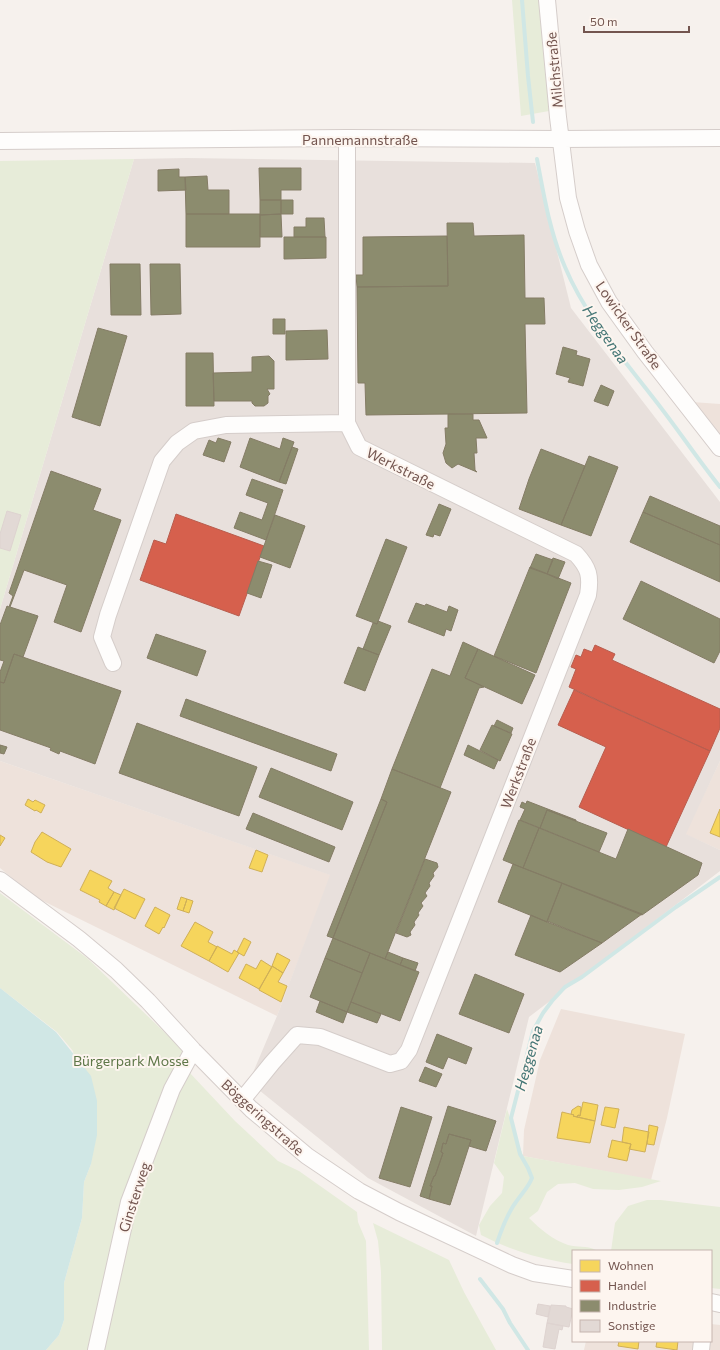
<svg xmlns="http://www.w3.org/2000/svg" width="720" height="1350" font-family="Commissioner,sans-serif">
  <rect width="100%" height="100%" fill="#f6f1ed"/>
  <path fill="#eee2db" d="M692 402 720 404V435Z
    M0 761 331 875 277 1016 37 898 0 868Z
    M720 761V850L685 834Z
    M561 1009 685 1034 667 1118 651 1180 523 1156 524 1130 540 1060Z
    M711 1324 720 1325V1350H584L586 1341H711Z"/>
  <path fill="#e8e0dc" d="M187 158 535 163 571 308 720 502V761L686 834 720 850V871L529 1017 476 1236 368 1178 249 1082 277 1016 330 875 0 761V609L134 159Z"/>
  <path fill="#e7ecd9" d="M512 0H540L549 111 521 116Z
    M134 159 0 609V161Z
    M0 893 87 958 183 1050 168 1085 91 1350H46L59 1335 64 1320V1283L82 1218 84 1182 91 1164 73 1051 57 1032 0 988Z
    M189 1072 235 1121 278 1161 299 1171 357 1212 358 1222 366 1241 369 1350H103L129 1223 168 1117Z
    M507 1109 523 1156 661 1181 642 1187 619 1190 593 1189 575 1183 558 1184 547 1192 538 1211 529 1218C540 1229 553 1240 568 1245 578 1248 586 1245 596 1250L573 1251V1264C540 1259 510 1250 481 1235L479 1225 490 1206 502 1193 504 1177 494 1163Z
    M647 1200H661L720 1207V1289L711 1288V1251H611L615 1223 628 1206Z
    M373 1223 449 1260 464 1292 496 1350H382L381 1272 378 1241Z"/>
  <path fill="#d0e7e5" d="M0 988 56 1032 91 1076 97 1101V1135L91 1164 84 1182 82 1218 64 1283V1320L59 1335 46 1350H0Z"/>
  <path fill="#f6d55c" stroke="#cfaf58" d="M28 799 33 802 35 800 45 805 41 813 36 810 35 811 25 805Z
    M720 809V837L710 833Z
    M42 832 71 849 61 867 47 862 31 852 35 842Z
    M0 835 5 838 0 846Z
    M256 850 268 855 262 872 249 868Z
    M90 870 112 881 108 888 114 892 106 906 99 902 100 900 80 890Z
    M124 889 145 899 135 919 114 908Z
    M114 892 121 895 114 910 106 906Z
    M181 897 187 899 183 911 177 909Z
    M187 899 193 901 189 913 183 911Z
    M155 907 170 915 164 928 163 927 159 934 145 926Z
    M195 922 213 932 208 942 217 947 209 961 181 946Z
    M244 938 251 942 244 956 237 952Z
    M217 946 232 954 234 950 239 953 228 972 209 961Z
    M277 953 290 960 283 973 272 966Z
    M261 960 272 967 259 989 239 978 246 964 256 969Z
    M272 966 283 973 278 982 287 986 281 1002 259 990Z
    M583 1102 598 1105 595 1121 577 1117 578 1115 580 1116Z
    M578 1106 581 1107 580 1116 578 1115 577 1117 573 1116 574 1115 571 1114 572 1110Z
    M605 1107 619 1109 615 1128 601 1125Z
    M562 1112 574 1115 573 1116 595 1121 590 1143 557 1138Z
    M649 1125 658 1127 654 1145 647 1144Z
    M624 1127 649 1132 645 1152 629 1149 631 1144 622 1142Z
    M612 1140 631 1144 627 1161 608 1157Z
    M619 1341H639L638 1349 618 1346Z
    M657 1341H678L677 1350 656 1347Z"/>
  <path fill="#d6604d" stroke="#b85d4e" d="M176 514 264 546 239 616 140 580 154 540 166 544Z
    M595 645 615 654 612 660 720 709V728L710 751 569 687 576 669 571 667 576 655 581 657 584 649 592 652Z
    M574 690 710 751 666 847 579 807 606 747 558 725Z"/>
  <path fill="#8c8c6e" stroke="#847c65" d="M259 168H301V190H281V200H260Z
    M179 169V177H185L186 190 158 191V170Z
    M207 176 208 190H229V214H186L185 177Z
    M260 200H281V214L260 215Z
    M281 200H293V214H281Z
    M186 214H260V247H186Z
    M281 214 282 237H260V215Z
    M306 218H324L325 237H294V227H306Z
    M447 223H473L474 236 524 235 525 298H544L545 324H525L527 413 366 415 365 383H358L357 287 448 286Z
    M447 236 448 286 357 287 356 275H363V237Z
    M284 237H326V258L284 259Z
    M110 264H140L141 315H111Z
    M150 264H180L181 314 151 315Z
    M273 319H285V334H273Z
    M98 328 127 336 100 426 72 417Z
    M327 330 328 359 286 360V331Z
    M563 347 577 351 576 355 590 359 583 386 568 382 570 378 556 374Z
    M186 353H213L214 406H186Z
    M269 356 274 361V389H267L270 394 268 396V403L264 406H255L252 403V401H214L213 373 252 372V357Z
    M601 385 614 391 608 406 594 401Z
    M448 414H473V420H479L487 438H476L477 453H474L475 470 477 472 458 464 452 468 446 463 443 453 446 444 445 428H448Z
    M218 438 231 442 224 462 203 455 209 440 216 443Z
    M250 438 280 449 283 438 294 442 279 482 240 467Z
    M292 447 298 449 286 484 279 482Z
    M541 449 585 466 561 525 519 509 529 479Z
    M589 456 618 467 591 536 561 525Z
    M51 471 101 489 93 510 121 520 81 632 54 622 67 585 24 570 10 607 38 616 23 657 14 654 4 683 0 682V672L4 661 0 660V625L7 606 9 607 13 596 9 593Z
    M252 479 283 490 266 540 234 528 240 512 262 520 268 503 246 495Z
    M650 496 720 526V545L643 512Z
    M439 504 451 509 440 536 434 534 433 537 426 535Z
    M643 512 720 545V582L630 542Z
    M275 515 305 526 290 568 260 557Z
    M386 539 407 547 377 624 356 616Z
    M536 554 553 560 547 574 530 568Z
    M553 558 565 562 558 579 547 574Z
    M258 561 272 565 261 598 247 593Z
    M530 567 571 583 536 673 494 656Z
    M641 581 720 619V651L714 663 623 619Z
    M416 603 425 606 426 604 447 612 449 606 458 610 451 631 446 629 444 636 408 622Z
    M378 621 391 626 379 655 363 649 373 623 377 624Z
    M156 634 206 651 197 676 147 658Z
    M463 642 478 649 465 678 484 687 479 688 440 788 392 769 432 669 450 676Z
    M358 647 379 655 365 691 344 683Z
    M478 649 535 675 522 704 465 678Z
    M14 654 121 691 95 764 60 751 59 754 50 750 51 748 0 730V682L4 683Z
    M186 699 337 754 331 771 180 716Z
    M497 720 513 728 511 733 494 726Z
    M137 723 257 767 239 816 119 773Z
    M492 725 512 734 500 761 480 750Z
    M0 745 7 747 4 754 0 753Z
    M468 745 498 760 494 769 464 755Z
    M271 768 353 802 342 830 259 797Z
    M392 769 451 792 385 959 333 938 387 802 381 799Z
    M381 799 387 802 333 938 327 936Z
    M527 801 576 820V821L547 810 540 828 520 820 525 809 520 807 522 802 526 804Z
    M547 810 607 833 599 852 540 828Z
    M253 813 335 847 329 862 246 829Z
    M519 820 539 828 523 868 503 860Z
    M539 828 616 859 628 829 702 863 698 875 642 915 523 868Z
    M425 859 437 863 438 867 433 873 434 876 429 883 430 886 425 893 427 896 421 903 423 906 418 913 419 915 414 922 415 925 410 932 411 935 407 937 396 933Z
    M513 864 562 883 547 922 498 902Z
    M562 883 642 914 602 943 547 921Z
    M531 915 547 922 602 943 560 972 515 955Z
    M333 938 370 953 362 973 325 958Z
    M388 952 403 958 400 965 385 959Z
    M370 953 419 972 400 1021 351 1002Z
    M325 958 362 973 347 1012 310 997Z
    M403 958 418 963 415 971 400 965Z
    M475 974 524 994 509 1033 459 1014Z
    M320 1001 347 1012 343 1023 316 1012Z
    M351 1002 381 1014 377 1023 347 1012Z
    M437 1034 472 1048 466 1064 448 1057 443 1069 426 1062Z
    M425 1067 442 1074 436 1087 419 1081Z
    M448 1106 496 1121 486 1151 469 1146 471 1140 449 1134 446 1144 443 1143 441 1152 443 1153 435 1176H434L430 1186H432L429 1199 420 1196Z
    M401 1107 432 1117 410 1187 379 1178Z
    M449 1134 471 1140 450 1205 429 1199 432 1186H430L434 1176H435L443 1153 441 1152 443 1143 446 1144Z"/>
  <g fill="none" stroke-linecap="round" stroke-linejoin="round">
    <path stroke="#d0e7e5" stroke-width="4" d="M522 0 528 76 533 122
      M537 159C544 196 550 233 565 267 585 315 620 355 651 395 675 425 696 457 720 487
      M497 1243C502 1228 507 1214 516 1202 522 1193 528 1188 532 1178L528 1168 520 1154 511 1118 520 1083 533 1031 543 1013 552 1001 565 987 582 977 676 907 720 877
      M480 1279 503 1309 510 1323 528 1350"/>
  </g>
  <path fill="#e2d9d5" stroke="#ded3d0" d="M7 511 21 515 10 551 0 548V534Z
    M538 1304 550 1306 548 1317 536 1314Z
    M551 1305 566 1306V1307L573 1309 569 1327 547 1323Z
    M547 1323 563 1326 562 1330 559 1329 555 1349 543 1347Z"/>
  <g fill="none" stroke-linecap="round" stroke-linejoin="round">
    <g stroke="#d5cdca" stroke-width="18">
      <path id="minor" d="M547 0 558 117 568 198 577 231 589 265 609 302 645 352 720 448
        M347 138V423
        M0 141 347 138 560 139 720 138
        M113 663 102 637 108 615 162 461 177 443 194 431 226 425 347 423 359 447 576 554C589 568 591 576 588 595L409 1050 401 1061 390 1064 320 1037 297 1035 272 1063 242 1100
        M0 880 79 939 116 970 148 1001 193 1050 251 1109 307 1156 359 1191 399 1212 512 1265 534 1273 573 1279
        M711 1302 720 1304
        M96 1350 129 1202 172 1089 193 1050
        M701 1350 702 1341"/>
    </g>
    <use href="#minor" stroke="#fefdfc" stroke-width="16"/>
  </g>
  <g text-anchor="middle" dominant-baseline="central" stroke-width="4" stroke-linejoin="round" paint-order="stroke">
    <g font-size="14" fill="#73554f" stroke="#fdf5ef">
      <text transform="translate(554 70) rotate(-95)">Milchstraße</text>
      <text x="360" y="139">Pannemannstraße</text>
      <text transform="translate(629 325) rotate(55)">Lowicker Straße</text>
      <text transform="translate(401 468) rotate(27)">Werkstraße</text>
      <text transform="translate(518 773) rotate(-69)">Werkstraße</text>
      <text transform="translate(263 1117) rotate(42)">Böggeringstraße</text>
      <text transform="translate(134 1197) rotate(-72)">Ginsterweg</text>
    </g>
    <g font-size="14" fill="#5e7748" stroke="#fdf5ef">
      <text x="131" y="1060">Bürgerpark Mosse</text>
    </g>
    <g font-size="15" font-style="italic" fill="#447675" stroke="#fdf5ef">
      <text transform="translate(606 334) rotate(55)">Heggenaa</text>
      <text transform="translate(528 1058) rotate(-74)">Heggenaa</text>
    </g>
  </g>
  <rect x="572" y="1250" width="140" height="92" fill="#fdf5ef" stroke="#c6b5af"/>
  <rect x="580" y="1260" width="20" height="12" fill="#f6d55c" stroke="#c6b5af"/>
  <text x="608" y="1270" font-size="12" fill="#73554f">Wohnen</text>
  <rect x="580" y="1280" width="20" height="12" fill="#d6604d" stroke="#c6b5af"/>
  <text x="608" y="1290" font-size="12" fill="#73554f">Handel</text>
  <rect x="580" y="1300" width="20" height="12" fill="#8c8c6e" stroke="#c6b5af"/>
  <text x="608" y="1310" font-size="12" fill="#73554f">Industrie</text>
  <rect x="580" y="1320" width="20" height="12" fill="#e2d9d5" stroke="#c6b5af"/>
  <text x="608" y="1330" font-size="12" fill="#73554f">Sonstige</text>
  <path d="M584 26v6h105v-6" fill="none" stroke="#73554f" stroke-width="2"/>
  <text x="590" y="26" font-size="12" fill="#73554f" stroke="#fdf5ef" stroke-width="3" paint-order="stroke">50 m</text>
</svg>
